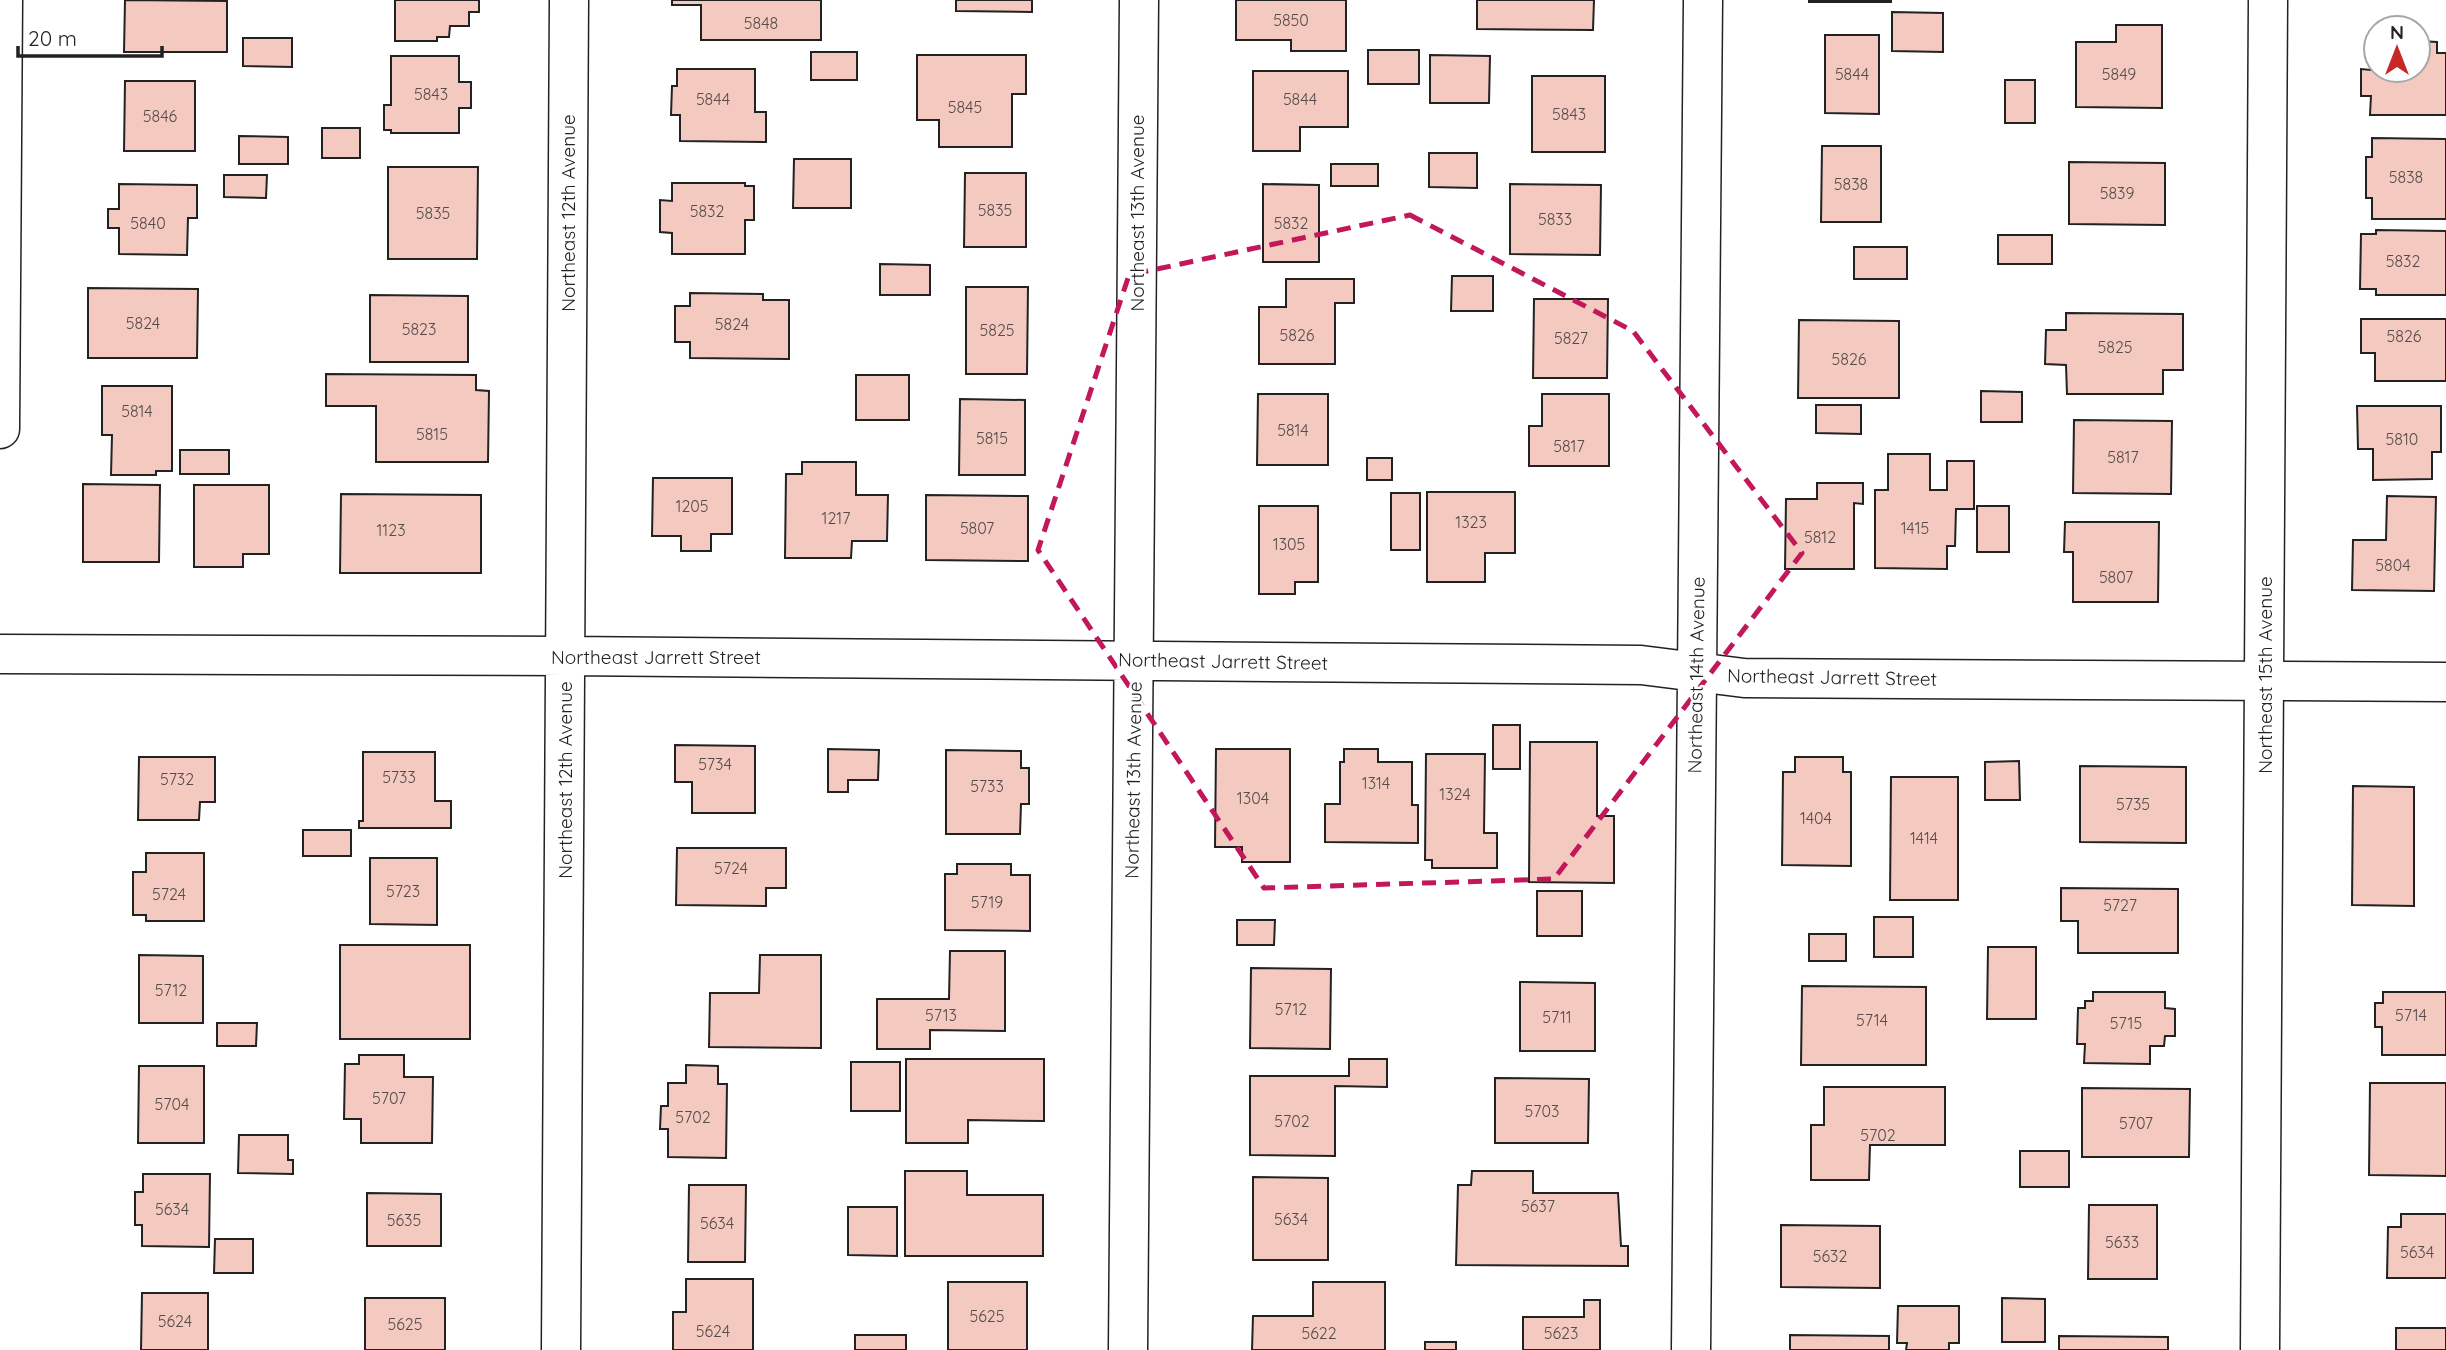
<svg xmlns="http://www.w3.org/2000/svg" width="2446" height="1350" font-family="Quicksand,sans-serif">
  <rect width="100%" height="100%" fill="#fff"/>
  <path fill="#f3c9c0" stroke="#222" stroke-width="2" d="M125 0 227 1V52H124Z
    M395 0H479V12H469V26H450L449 37H437V41H395Z
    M672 0H821V40H701V5H672Z
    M956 0H1032V12L956 11Z
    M1236 0H1346V51H1291V40H1236Z
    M1477 0H1594L1593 30 1477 29Z
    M1809 0H1891V2H1809Z
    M1892 12 1943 13V52L1892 51Z
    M2116 25H2162V108L2076 107V42H2116Z
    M1825 35H1879V114L1825 113Z
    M243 38H292V67L243 66Z
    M2418 41 2437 42V53H2446V115H2370L2371 96H2361V69L2371 70V53H2376V70H2418Z
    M1368 50H1419V84H1368Z
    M811 52H857V80H811Z
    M917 55H1026V94H1012V147H939V120H917Z
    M1430 55 1490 56 1489 103H1430Z
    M391 56H459V82H471V108H459V133H391V130H384V105H391Z
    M677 69H755V112H766V142L680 141V115H671L672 86H677Z
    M1253 71H1348V127H1300V151H1253Z
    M1532 76H1605V152H1532Z
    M2005 80H2035V123H2005Z
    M125 81H195V151H124Z
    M322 128H360V158H322Z
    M239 136 288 137V164H239Z
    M2372 138 2446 139V219H2372V198H2366V157H2372Z
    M1822 146H1881V222H1821Z
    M1429 153H1477V188L1429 187Z
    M794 159H851V208H793Z
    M2069 162 2165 163V225L2069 224Z
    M1331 164H1378V186H1331Z
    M388 167H478L477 259H388Z
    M965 173H1026V247H964Z
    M224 175H267L266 198 224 197Z
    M672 183H745V186H754V220H745V254H672V233L660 232V200L672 201Z
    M119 184 197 185V218H188L187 255 119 254V228H108V209H119Z
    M1263 184 1319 185V262H1263Z
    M1510 184 1601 185 1600 255 1510 254Z
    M2376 230 2446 231V295H2376V289H2360L2361 234H2376Z
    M1998 235H2052V264H1998Z
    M1854 247H1907V279H1854Z
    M880 264 930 265V295H880Z
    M1452 276H1493V311H1451Z
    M1286 279H1354V303H1335V364H1259V307H1286Z
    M966 287H1028L1027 374H966Z
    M88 288 198 289 197 358H88Z
    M690 293 763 294V300H789V359L690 358V342H675V306H690Z
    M370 295 468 296V362H370Z
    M1534 299H1608L1607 378H1533Z
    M2066 313 2183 314V370H2163V394H2067L2066 365 2045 364 2046 330H2066Z
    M2361 319H2446V381H2375V353H2361Z
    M1799 320 1899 321V398H1798Z
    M326 374 476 375V390L489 391 488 462H376V406H326Z
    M856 375H909V420H856Z
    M102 386H172V471H156V475H111L112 435H102Z
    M1981 391 2022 392V422H1981Z
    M1258 394H1328V465H1257Z
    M1542 394H1609V466H1529V426H1542Z
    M960 399 1025 400V475H959Z
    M1816 405H1861V434L1816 433Z
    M2357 406H2441V452H2432V479L2373 480V449H2358Z
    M2074 420 2172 421 2171 494 2073 493Z
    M180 450H229V474H180Z
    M1888 454H1930V490H1947V461H1974V509H1956L1955 546H1947V569L1875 568V490H1888Z
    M1367 458H1392V480H1367Z
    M802 462H856V495H888L887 541H852L851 558H785L786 474H802Z
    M653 478H732V534H711V551H681V536H652Z
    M1817 483H1863V504L1854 503V569H1785L1786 499H1817Z
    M83 484 160 485 159 562H83Z
    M194 485H269V554H243V567H194Z
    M1427 492H1515V553H1485V582H1427Z
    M1391 493H1420V550H1391Z
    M341 494 481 495V573H340Z
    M926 495 1028 496V561L926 560Z
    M2387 496 2436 497 2434 591 2352 590 2353 540H2386Z
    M1259 506H1318V582H1295V594H1259Z
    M1977 506H2009V552H1977Z
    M2065 522H2159L2158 602H2073V552H2064Z
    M1493 725H1520V769H1493Z
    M1530 742H1597V816H1614V883L1529 882Z
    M675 745 755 746V813H692V782H675Z
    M828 749 879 750 878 780H848V792H828Z
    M1216 749H1290V862H1242V847H1215Z
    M1344 749H1378V762H1412V805H1418V843L1325 842V804H1340V762H1344Z
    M946 750 1021 751V768H1029V804H1021L1020 834H946Z
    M363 752H435V801H451V828H359V821H363Z
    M1426 754H1485L1484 833H1497V868H1432V860H1425Z
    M139 757H215V802H200L199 820H138Z
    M1795 757H1843V772H1851V866L1782 865 1783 772H1795Z
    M2019 761 2020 800H1985V762Z
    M2080 766 2186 767V843L2080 842Z
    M1891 777H1958V900H1890Z
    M2353 786 2414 787V906L2352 905Z
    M303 830H351V856H303Z
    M677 848H786V888H766V906L676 905Z
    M146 853H204V921H146V915H133V872H146Z
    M370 858H437V925L370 924Z
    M957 864H1011V875H1030V931L945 930V874H957Z
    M2061 888 2178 889V953H2078V921H2061Z
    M1537 891H1582V936H1537Z
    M1874 917H1913V957H1874Z
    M1237 920H1275L1274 945H1237Z
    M1809 934H1846V961H1809Z
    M340 945H470V1039H340Z
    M1988 947H2036V1019H1987Z
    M950 951H1005V1031L930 1030V1049H877V999H949Z
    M139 955 203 956V1023H139Z
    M760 955H821V1048L709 1047 710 993H759Z
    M1251 968 1331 969 1330 1049 1250 1048Z
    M1520 982 1595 983V1051H1520Z
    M1802 986 1926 987V1065H1801Z
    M2093 992H2165V1008L2175 1009V1036H2165L2164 1046H2150V1064L2084 1063 2085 1044H2077L2078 1008H2085V1001H2093Z
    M2383 992H2446V1055H2382V1027H2375V1003H2383Z
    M217 1023H257L256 1046H217Z
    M359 1055H404V1077H433L432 1143H361V1119H344L345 1064H359Z
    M906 1059H1044V1121L968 1120V1143H906Z
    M1349 1059H1387V1087L1335 1086V1156L1250 1155V1076H1349Z
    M851 1062H900V1111H851Z
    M686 1065 718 1066V1084H727L726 1158 668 1157V1129H660L661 1106H668V1083H686Z
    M139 1066H204V1143H138Z
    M1495 1078 1589 1079 1588 1143H1495Z
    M2370 1083H2446V1176L2369 1175Z
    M1824 1087H1945V1145H1870L1869 1180H1811V1125H1824Z
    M2082 1088 2190 1089 2189 1157H2082Z
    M239 1135H288V1160H293V1174L238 1173Z
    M2020 1151H2069V1187H2020Z
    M905 1171H967V1195H1043V1256H905Z
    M1472 1171H1533V1193H1618L1621 1246H1628V1266L1456 1265 1458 1185H1471Z
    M143 1174H210L209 1247 142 1246V1225H135V1192H143Z
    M1253 1177 1328 1178V1260H1253Z
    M689 1185H746L745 1262H688Z
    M367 1193 441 1194V1246H367Z
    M2089 1205H2157V1279H2088Z
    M848 1207H897V1256L848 1255Z
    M2401 1214H2446V1278H2387L2388 1227H2401Z
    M1781 1225 1880 1226V1288L1781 1287Z
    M215 1239H253V1273H214Z
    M686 1279H753V1350H673V1312H686Z
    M948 1282H1027V1350H948Z
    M1313 1282H1385V1350H1252L1253 1316H1313Z
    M142 1293H208V1350H141Z
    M365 1298H445V1350H365Z
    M2002 1298 2045 1299V1342H2002Z
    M1584 1300H1600V1350H1523V1317H1584Z
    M1898 1306H1959V1343H1949V1350H1906L1907 1343H1897Z
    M2396 1328H2446V1350H2396Z
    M855 1335H906V1350H855Z
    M1790 1335 1889 1336V1350H1790Z
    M2059 1336 2168 1337V1350H2059Z
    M1425 1342H1456V1350H1425Z"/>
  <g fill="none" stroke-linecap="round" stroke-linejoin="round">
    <g stroke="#222" stroke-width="41">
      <path id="minor" d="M0 429 3 0
        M0 654 566 656 1641 665 1744 678 2446 682
        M561 1350 569 0
        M1128 1350 1139 0
        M1691 1350 1703 0"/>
    </g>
    <g stroke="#222" stroke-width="41">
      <path id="tertiary" d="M2260 1350 2268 0"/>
    </g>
    <use href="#minor" stroke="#fff" stroke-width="38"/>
    <use href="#tertiary" stroke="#fff" stroke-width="38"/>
  </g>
  <path fill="none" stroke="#c2185b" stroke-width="5" stroke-dasharray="14 9" stroke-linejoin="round" d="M1410 215 1633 331 1802 553 1554 879 1264 888 1038 550 1129 275Z"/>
  <g text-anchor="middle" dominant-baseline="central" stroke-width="5" stroke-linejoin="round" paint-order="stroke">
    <g font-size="16" fill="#564c4a">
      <text x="1291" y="20">5850</text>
      <text x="761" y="23">5848</text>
      <text x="1852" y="74">5844</text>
      <text x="2119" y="74">5849</text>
      <text x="431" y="94">5843</text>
      <text x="713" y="99">5844</text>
      <text x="1300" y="99">5844</text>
      <text x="965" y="107">5845</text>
      <text x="1569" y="114">5843</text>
      <text x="160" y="116">5846</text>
      <text x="2406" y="177">5838</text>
      <text x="1851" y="184">5838</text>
      <text x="2117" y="193">5839</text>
      <text x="995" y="210">5835</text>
      <text x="707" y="211">5832</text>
      <text x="433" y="213">5835</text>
      <text x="1555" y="219">5833</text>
      <text x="148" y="223">5840</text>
      <text x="1291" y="223">5832</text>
      <text x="2403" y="261">5832</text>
      <text x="143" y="323">5824</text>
      <text x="732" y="324">5824</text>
      <text x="419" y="329">5823</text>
      <text x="997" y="330">5825</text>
      <text x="1297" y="335">5826</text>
      <text x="2404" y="336">5826</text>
      <text x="1571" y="338">5827</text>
      <text x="2115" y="347">5825</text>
      <text x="1849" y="359">5826</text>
      <text x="137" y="411">5814</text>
      <text x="1293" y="430">5814</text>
      <text x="432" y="434">5815</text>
      <text x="992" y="438">5815</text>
      <text x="2402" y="439">5810</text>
      <text x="1569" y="446">5817</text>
      <text x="2123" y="457">5817</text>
      <text x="692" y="506">1205</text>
      <text x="836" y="518">1217</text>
      <text x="1471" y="522">1323</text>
      <text x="977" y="528">5807</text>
      <text x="1915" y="528">1415</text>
      <text x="391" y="530">1123</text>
      <text x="1820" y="537">5812</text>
      <text x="1289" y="544">1305</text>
      <text x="2393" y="565">5804</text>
      <text x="2116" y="577">5807</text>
      <text x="715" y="764">5734</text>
      <text x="399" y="777">5733</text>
      <text x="177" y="779">5732</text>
      <text x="1376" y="783">1314</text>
      <text x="987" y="786">5733</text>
      <text x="1455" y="794">1324</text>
      <text x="1253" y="798">1304</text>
      <text x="2133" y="804">5735</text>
      <text x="1816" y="818">1404</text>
      <text x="1924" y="838">1414</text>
      <text x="731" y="868">5724</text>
      <text x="403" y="891">5723</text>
      <text x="169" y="894">5724</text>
      <text x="987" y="902">5719</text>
      <text x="2120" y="905">5727</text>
      <text x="171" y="990">5712</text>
      <text x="1291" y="1009">5712</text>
      <text x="941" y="1015">5713</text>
      <text x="2411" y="1015">5714</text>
      <text x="1557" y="1017">5711</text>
      <text x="1872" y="1020">5714</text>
      <text x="2126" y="1023">5715</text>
      <text x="389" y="1098">5707</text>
      <text x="172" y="1104">5704</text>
      <text x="1542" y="1111">5703</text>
      <text x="693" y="1117">5702</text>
      <text x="1292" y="1121">5702</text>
      <text x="2136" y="1123">5707</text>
      <text x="1878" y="1135">5702</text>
      <text x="1538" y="1206">5637</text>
      <text x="172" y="1209">5634</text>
      <text x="1291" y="1219">5634</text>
      <text x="404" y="1220">5635</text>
      <text x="717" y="1223">5634</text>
      <text x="2122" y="1242">5633</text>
      <text x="2417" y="1252">5634</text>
      <text x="1830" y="1256">5632</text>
      <text x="987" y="1316">5625</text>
      <text x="175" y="1321">5624</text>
      <text x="405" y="1324">5625</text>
      <text x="713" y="1331">5624</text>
      <text x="1319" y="1333">5622</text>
      <text x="1561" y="1333">5623</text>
    </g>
    <g font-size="19" fill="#222" stroke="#fff">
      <text transform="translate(568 213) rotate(-90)">Northeast 12th Avenue</text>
      <text transform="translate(1137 213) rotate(-90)">Northeast 13th Avenue</text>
      <text x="656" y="657">Northeast Jarrett Street</text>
      <text transform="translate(1223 661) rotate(1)">Northeast Jarrett Street</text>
      <text transform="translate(1696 675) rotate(-89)">Northeast 14th Avenue</text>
      <text transform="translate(2265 675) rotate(-90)">Northeast 15th Avenue</text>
      <text transform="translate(1832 677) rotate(1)">Northeast Jarrett Street</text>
      <text transform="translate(565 780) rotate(-90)">Northeast 12th Avenue</text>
      <text transform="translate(1133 780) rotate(-89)">Northeast 13th Avenue</text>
    </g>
  </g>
  <g transform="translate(2397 49)"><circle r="33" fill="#ffffff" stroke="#a7a7a7" stroke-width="2"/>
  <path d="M0-5L12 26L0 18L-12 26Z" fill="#c62828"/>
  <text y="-10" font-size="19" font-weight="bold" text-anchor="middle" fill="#222222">N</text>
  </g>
  <path d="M18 46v10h144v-10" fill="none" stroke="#222222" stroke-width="3.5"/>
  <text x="28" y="46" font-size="21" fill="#222222" stroke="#ffffff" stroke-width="5" paint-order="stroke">20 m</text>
</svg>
